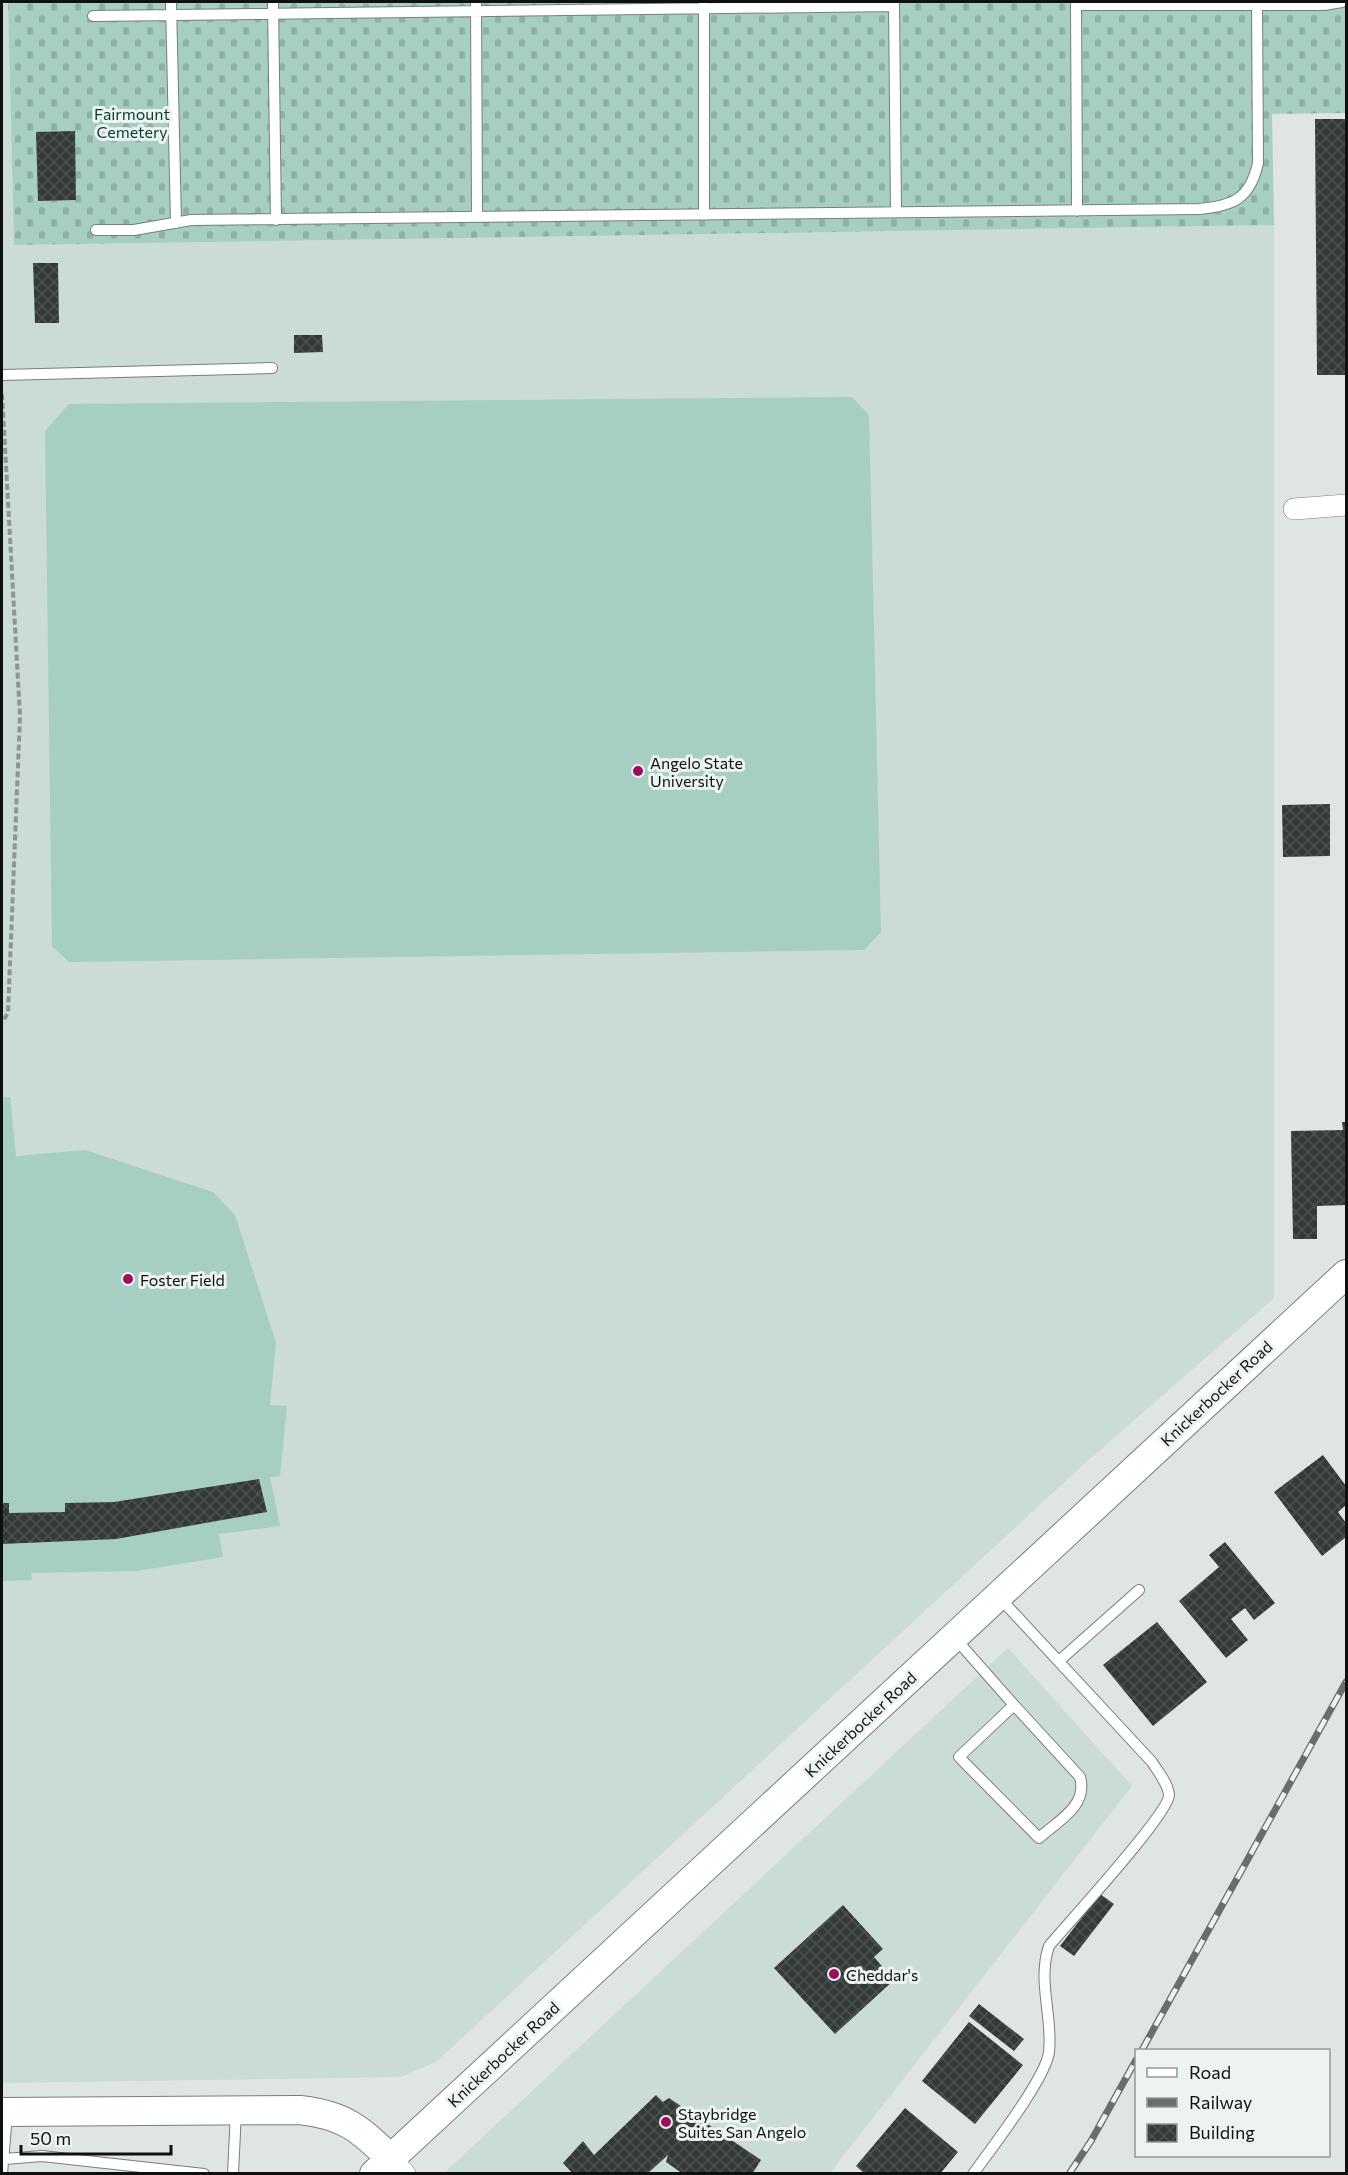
<svg xmlns="http://www.w3.org/2000/svg" width="1348" height="2175" font-family="Commissioner,sans-serif">
  <defs>
    <pattern id="cemetery-stones" width="16" height="16" patternUnits="userSpaceOnUse" patternTransform="scale(1.5)"><rect width="16" height="16" fill="#a7cec3"/><path d="M2 7V4a2 2 0 0 1 4 0v3zM10 15v-3a2 2 0 0 1 4 0v3z" fill="#8fb0a6"/></pattern>
    <pattern id="building-cross-hatch" width="8" height="8" patternUnits="userSpaceOnUse" patternTransform="scale(1.5)"><rect width="8" height="8" fill="#343a38"/><path d="M0 0l8 8M0 8l8-8" fill="none" stroke="#4e5351"/></pattern>
  </defs>
  <rect width="100%" height="100%" fill="#dfe5e3"/>
  <path fill="#cbdbd6" d="M2 2H8L14 245 1274 225V1298L1084 1464 436 2062 401 2077 2 2083Z
    M1008 1648 1132 1786 830 2173 443 2174Z"/>
  <path fill="url(#cemetery-stones)" d="M8 2H1346V113L1272 114 1274 225 14 245Z"/>
  <path fill="#a7cec3" d="M852 397 869 415 881 932 864 950 69 962 52 946 45 431 69 404Z
    M10 1097 16 1156 85 1150 213 1192 235 1215 276 1343 270 1405 287 1406 280 1476 270 1477 280 1526 219 1534 223 1557 137 1571 31 1573 32 1580 2 1581V1098Z"/>
  <path fill="url(#building-cross-hatch)" d="M1315 119H1346V375H1317Z
    M75 131 76 200 38 201 36 132Z
    M33 263H58L59 323H35Z
    M294 335H322L323 352 294 353Z
    M1330 804V856L1283 857 1282 805Z
    M1342 1122H1346V1205L1317 1206V1239H1293L1291 1131 1343 1130Z
    M1323 1455 1346 1486V1505L1338 1512 1346 1523V1537L1322 1556 1274 1492Z
    M259 1479 267 1512 116 1539 2 1544V1503H9V1513L65 1512V1503L114 1502Z
    M1225 1542 1275 1603 1254 1620 1245 1608 1231 1619 1248 1640 1226 1658 1179 1601 1219 1567 1209 1555Z
    M1157 1622 1207 1682 1153 1726 1103 1665Z
    M1100 1894 1114 1904 1074 1956 1060 1946Z
    M843 1905 883 1949 874 1957 894 1980 835 2034 774 1968Z
    M979 2004 1024 2039 1014 2051 969 2016Z
    M969 2022 1023 2065 975 2124 922 2081Z
    M656 2095 663 2102 669 2098 761 2160 752 2174H683L666 2162 668 2155 647 2174H573L563 2163 583 2141 594 2155Z
    M905 2108 958 2152 940 2174H865L856 2166Z"/>
  <g fill="none" stroke-linecap="round" stroke-linejoin="round">
    <g stroke="#787e7d" stroke-width="12">
      <path id="lane" d="M171 2 176 223
        M273 2 276 220
        M476 2 477 217
        M894 2 896 212
        M1076 2 1077 211
        M1076 5H1324L1342 2
        M93 16 894 6
        M704 215V2
        M96 230H134L191 220 1199 209C1233 206 1250 199 1258 163L1257 2
        M2 375 272 368
        M954 1637 1014 1705 959 1757 1039 1838C1059 1820 1088 1806 1080 1777L1014 1705
        M1059 1661 1139 1590
        M5 2159 42 2156 204 2174
        M2 2174 7 2114
        M233 2174 236 2111
        M973 2174C991 2149 1046 2078 1049 2052 1053 2016 1037 1981 1049 1946 1067 1924 1169 1814 1169 1795 1168 1783 1158 1772 1152 1762L998 1596"/>
    </g>
    <g stroke="#787e7d" stroke-width="22">
      <path id="street" d="M1294 509 1346 505
        M390 2158 405 2174"/>
    </g>
    <g stroke="#787e7d" stroke-width="30">
      <path id="secondary" d="M2 2112 300 2110C344 2115 359 2128 390 2158
        M374 2174 1346 1274"/>
    </g>
    <path stroke="#909492" stroke-width="4" stroke-dasharray="6 3" stroke-linecap="butt" d="M2 394 20 716 8 1013 2 1022"/>
    <use href="#lane" stroke="#fff" stroke-width="10"/>
    <use href="#street" stroke="#fff" stroke-width="21"/>
    <use href="#secondary" stroke="#fff" stroke-width="28"/>
    <g stroke="#696d6b" stroke-width="7">
      <path id="rail" d="M1142 2050 1346 1682
        M1069 2174 1091 2141 1136 2060"/>
    </g>
    <use href="#rail" stroke="#ecf3f0" stroke-width="4.5" stroke-dasharray="14" stroke-linecap="butt"/>
  </g>
  <g fill="#9c0d5c" stroke="#ecf3f0" stroke-width="2">
    <circle cx="638" cy="771" r="6"/>
    <circle cx="128" cy="1279" r="6"/>
    <circle cx="834" cy="1974" r="6"/>
    <circle cx="666" cy="2122" r="6"/>
  </g>
  <g text-anchor="middle" dominant-baseline="central" stroke-width="6" stroke-linejoin="round" paint-order="stroke">
    <g font-size="16" fill="#05392f" stroke="#ecf3f0">
      <text x="132" y="113">Fairmount<tspan x="132" dy="18">Cemetery</tspan></text>
    </g>
    <g font-size="16" fill="#0f1110" stroke="#ecf3f0" text-anchor="start">
      <text x="650" y="762">Angelo State<tspan x="650" dy="18">University</tspan></text>
      <text x="140" y="1279">Foster Field</text>
      <text x="846" y="1974">Cheddar's</text>
      <text x="678" y="2113">Staybridge<tspan x="678" dy="18">Suites San Angelo</tspan></text>
    </g>
    <g font-size="16" fill="#0f1110" stroke="#ecf3f0">
      <text transform="translate(1216 1393) rotate(-43)">Knickerbocker Road</text>
      <text transform="translate(860 1724) rotate(-43)">Knickerbocker Road</text>
      <text transform="translate(503 2054) rotate(-43)">Knickerbocker Road</text>
    </g>
  </g>
  <rect width="1348" height="2175" fill="none" stroke="#0f1110" stroke-width="6"/>
  <rect x="1135" y="2049" width="195" height="108" fill="#ecf3f0" stroke="#949996" stroke-width="1.5"/>
  <rect x="1147" y="2068" width="30" height="9" fill="#ffffff" stroke="#949996" stroke-width="1.5"/>
  <text x="1189" y="2079" font-size="18" fill="#0f1110">Road</text>
  <rect x="1147" y="2098" width="30" height="9" fill="#696d6b" stroke="#949996" stroke-width="1.5"/>
  <text x="1189" y="2109" font-size="18" fill="#0f1110">Railway</text>
  <rect x="1147" y="2124" width="30" height="18" fill="url(#building-cross-hatch)" stroke="#949996" stroke-width="1.5"/>
  <text x="1189" y="2139" font-size="18" fill="#0f1110">Building</text>
  <path d="M21 2145v9h150v-9" fill="none" stroke="#0f1110" stroke-width="3"/>
  <text x="30" y="2145" font-size="18" fill="#0f1110" stroke="#ecf3f0" stroke-width="4.5" paint-order="stroke">50 m</text>
</svg>
